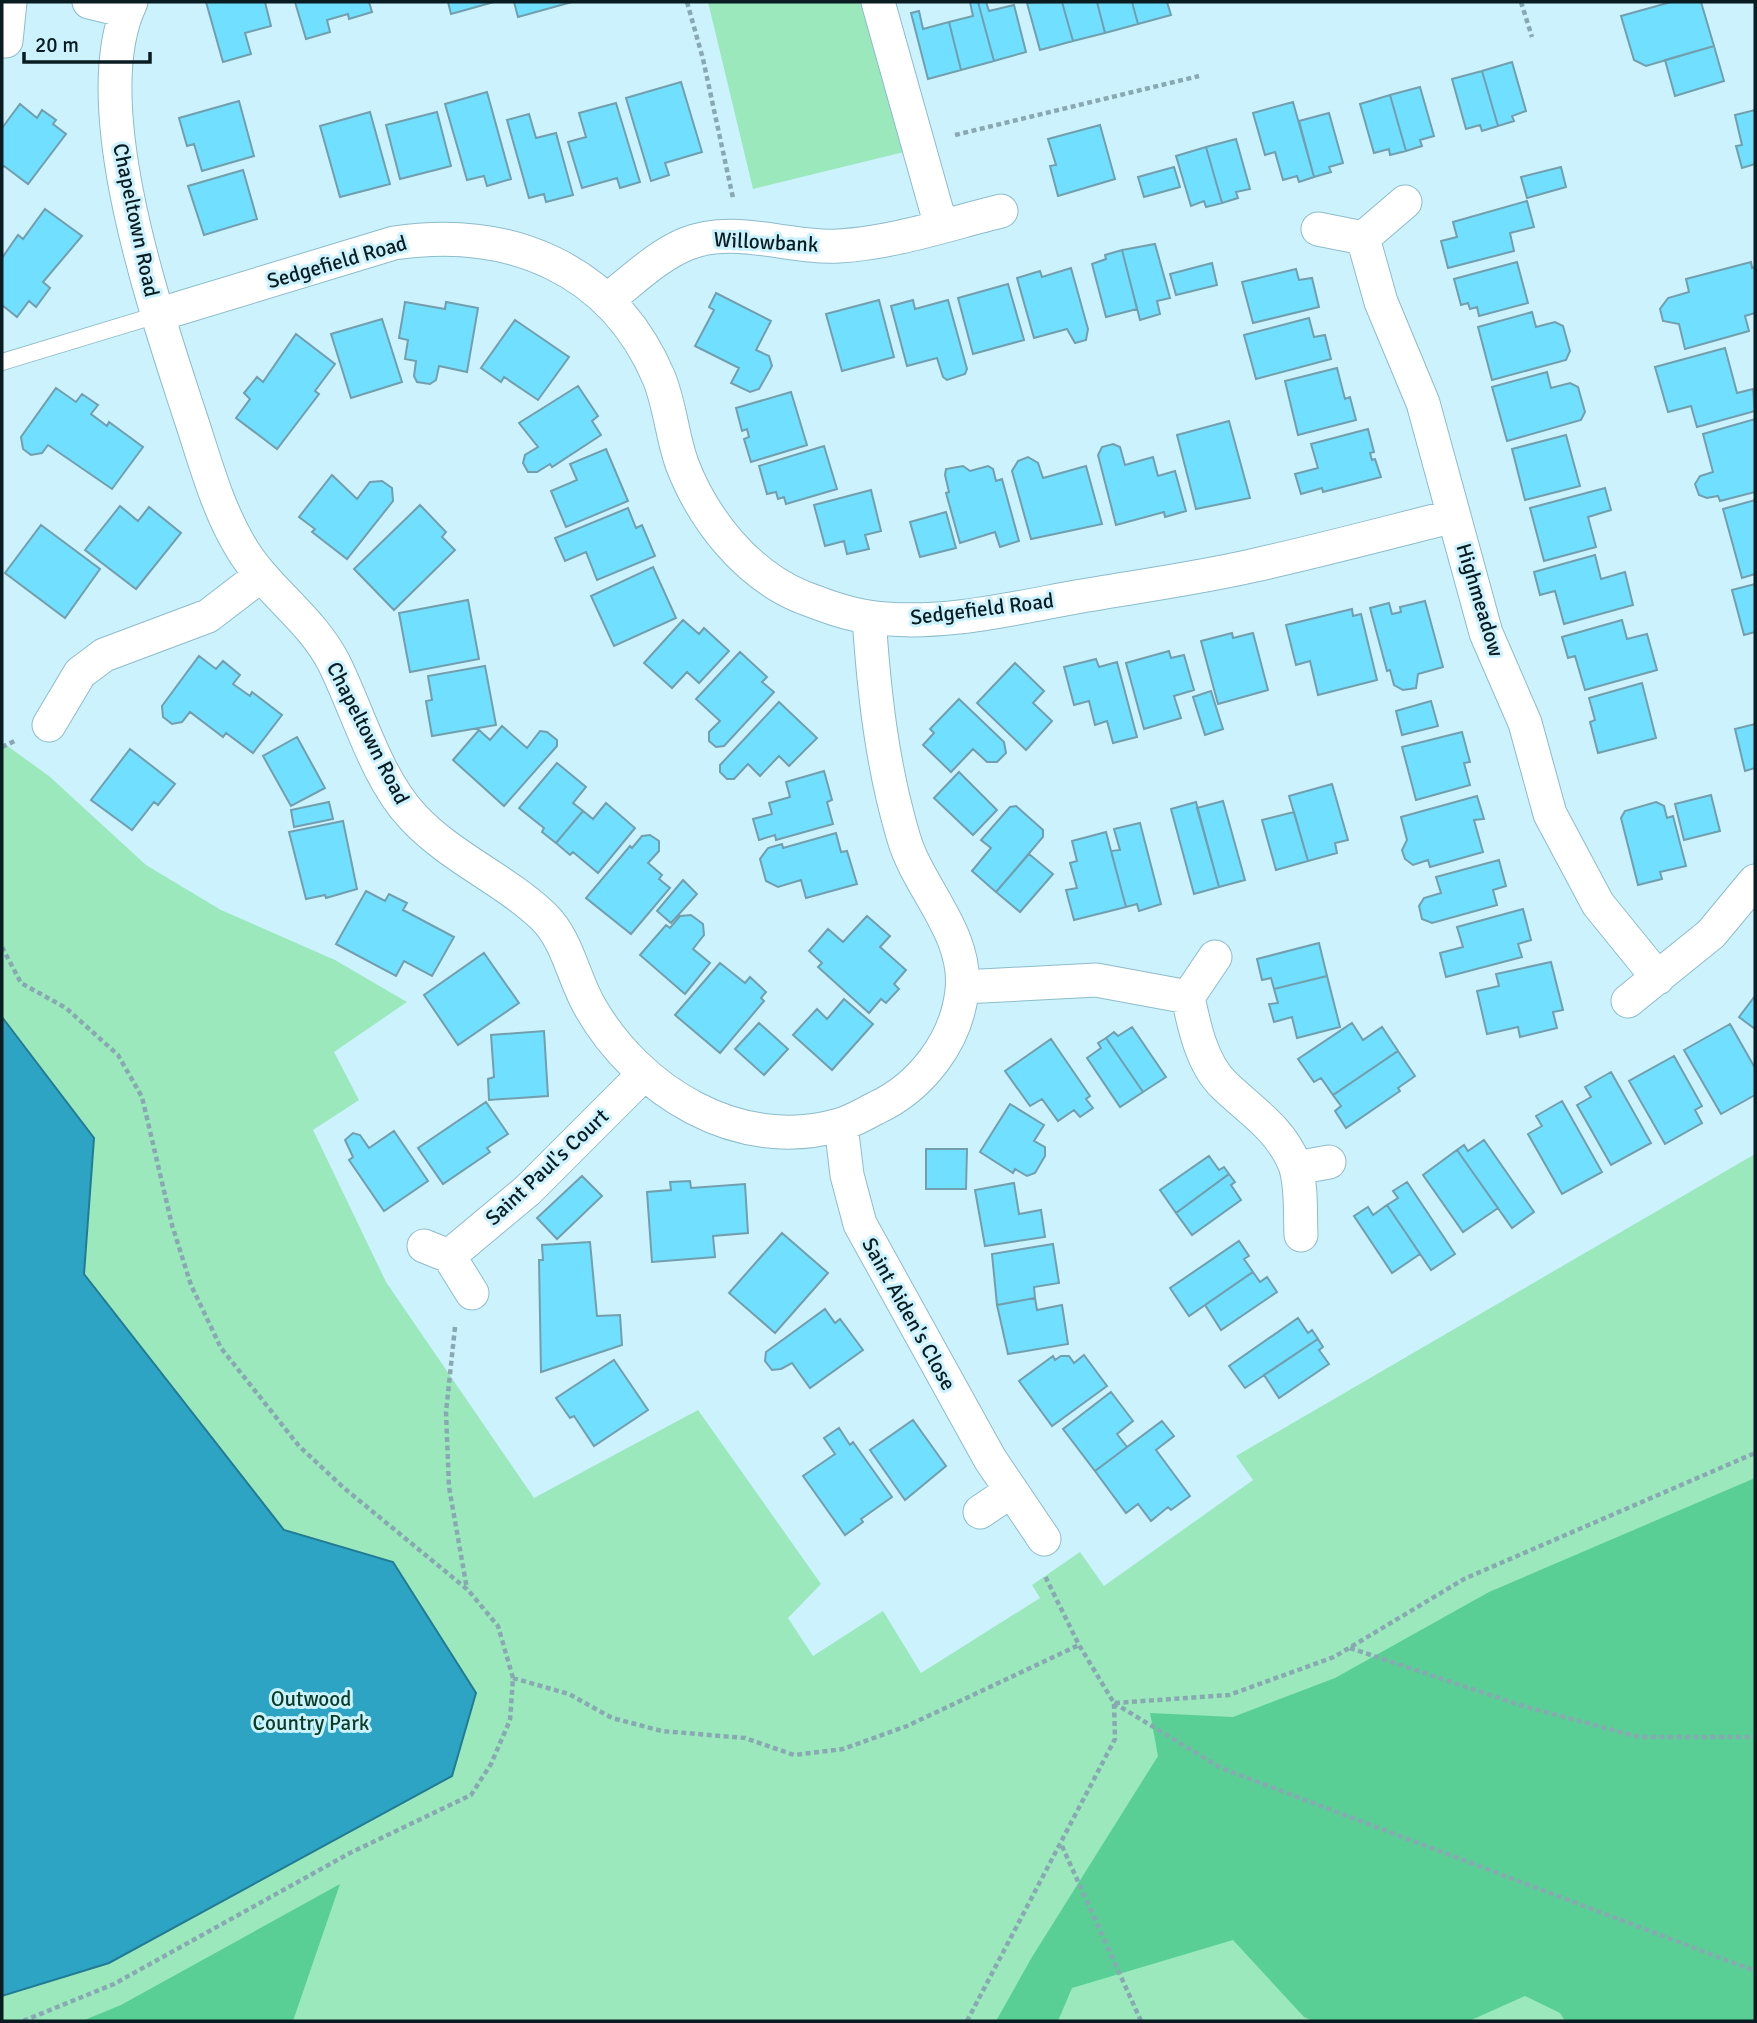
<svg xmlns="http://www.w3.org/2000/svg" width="1757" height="2023" font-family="Signika,sans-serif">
  <rect width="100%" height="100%" fill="#ccf2fe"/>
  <path fill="#9be8bd" d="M708 2H861L904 152 753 189Z
    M2 742 49 776 146 865 221 910 335 960 407 1002 334 1052 359 1100 313 1130 386 1282 534 1498 698 1410 821 1584 788 1618 813 1656 883 1611 921 1673 1040 1598 1032 1585 1080 1552 1104 1586 1253 1480 1236 1456 1755 1154V2021H2Z"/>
  <path fill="#59cf96" d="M1755 1478V2021H1565L1560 2013 1525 1996 1469 2021H1313L1304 2017 1233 1940 1072 1988 1058 2021H996L1032 1957 1158 1756 1150 1713 1233 1717 1335 1678 1489 1592Z
    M340 1884 293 2021H82L121 2005Z"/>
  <path fill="#2da4c3" stroke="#227b92" stroke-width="2" d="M2 1017 94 1138 84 1274 284 1530 393 1562 476 1693 452 1776 109 1963 2 1996Z"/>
  <path fill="#71dfff" stroke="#719fad" stroke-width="2" d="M206 2H265L271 26 245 33 251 54 223 62Z
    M295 2H369L372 12 349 19 348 14 327 20 330 32 306 39Z
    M448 2H494L451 14Z
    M514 2H572L518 17Z
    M970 2H978L994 61 961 70 949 22 973 16Z
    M978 2H986L989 11 1014 5 1026 52 994 61Z
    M1062 2 1073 41 1040 50 1027 3Z
    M1062 2H1097L1105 33 1073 41Z
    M1097 2H1132L1138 24 1105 33Z
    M1132 2H1167L1171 15 1138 24Z
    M1671 2H1701L1714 46 1646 66 1634 60 1621 16Z
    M919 11 923 29 949 22 961 70 928 79 911 13Z
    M1714 46 1724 81 1675 96 1665 60Z
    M1512 62 1526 111 1512 116 1514 121 1498 126 1482 71Z
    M1482 71 1498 126 1482 131 1480 125 1466 129 1452 79Z
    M681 82 702 152 665 163 669 175 651 181 626 98Z
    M1420 87 1434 136 1420 140 1422 146 1406 151 1390 95Z
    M487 92 511 179 487 186 484 176 467 180 445 104Z
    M1390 95 1406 151 1390 155 1389 149 1374 153 1360 104Z
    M239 101 254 156 202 171 194 144 187 146 179 118Z
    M1293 102 1314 177 1299 182 1297 176 1283 180 1275 152 1265 155 1253 113Z
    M616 103 640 182 620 188 617 178 582 188 568 142 586 137 579 113Z
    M20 104 37 118 42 110 56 120 53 124 66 134 28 184 4 166 2 168V128Z
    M1755 110V164L1742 168 1736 146 1742 145 1735 115Z
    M370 112 390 184 340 197 320 126Z
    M437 112 451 166 400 179 386 125Z
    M1329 113 1343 163 1329 167 1331 172 1314 177 1299 121Z
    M529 114 536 138 556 133 573 195 546 202 544 194 529 198 507 120Z
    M1100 125 1115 179 1058 196 1050 166 1056 165 1048 139Z
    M1236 139 1250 189 1236 192 1238 198 1222 203 1206 147Z
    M1206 147 1222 203 1206 207 1204 201 1191 206 1176 156Z
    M1174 167 1180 187 1144 197 1138 177Z
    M1561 167 1566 187 1527 198 1521 177Z
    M243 170 257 219 204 235 188 186Z
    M1527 201 1534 227 1510 233 1514 251 1448 268 1441 241 1457 237 1453 222Z
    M45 209 82 236 43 282 50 288 36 307 29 301 17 317 2 305V258L18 235 23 239Z
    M1155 244 1170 298 1157 301 1160 314 1140 320 1122 250Z
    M1122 250 1137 309 1106 317 1092 264 1106 259 1105 255Z
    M1517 262 1528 303 1479 316 1477 307 1470 309 1468 303 1461 305 1454 279Z
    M1751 262 1752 268 1755 267V313L1745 316 1749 331 1685 349 1679 324 1663 321 1660 309 1668 298 1689 292 1686 279Z
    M1212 263 1217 285 1176 295 1170 274Z
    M1071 268 1088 329 1086 340 1075 343 1067 329 1034 338 1017 278 1040 271 1042 277Z
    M1296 269 1299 280 1312 278 1319 307 1253 323 1242 282Z
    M1008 284 1024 340 973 354 958 298Z
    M716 293 771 321 756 350 769 356 772 366 759 389 750 392 731 383 739 368 695 346 714 310 709 307Z
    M879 300 894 357 842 371 826 314Z
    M913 300 915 309 948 300 967 369 965 374 947 380 943 377 937 358 907 366 891 306Z
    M405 302 445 309 446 302 478 308 467 372 439 366 436 380 430 384 417 382 414 376 416 361 405 359 408 340 399 338Z
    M1532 312 1536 327 1555 322 1563 326 1570 351 1566 360 1492 380 1478 327Z
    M1309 318 1314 337 1325 335 1331 359 1256 379 1244 335Z
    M382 319 402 382 351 398 331 334Z
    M515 320 569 357 538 400 504 377 501 382 481 368Z
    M296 334 335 364 315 391 319 394 277 449 236 418 250 399 244 393 257 377 263 382Z
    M1725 348 1737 393 1753 389 1755 411 1697 427 1691 406 1668 412 1655 367Z
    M1337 368 1345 399 1350 397 1356 420 1298 435 1285 381Z
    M1547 372 1551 388 1570 383 1578 387 1585 412 1581 420 1507 441 1492 387Z
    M578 386 598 416 592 421 601 435 552 467 550 464 537 472H528L523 463 525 455 538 447 519 423Z
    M56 388 76 402 82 394 98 405 91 414 107 426 109 422 143 447 112 489 48 445 42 453 31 455 23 449 21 437Z
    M791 392 807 445 751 462 744 439 749 437 747 429 742 431 736 408Z
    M1755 419V492L1720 501 1718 496 1707 498 1699 495 1695 484 1700 476 1713 472 1703 434Z
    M1229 421 1250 498 1196 509 1177 435Z
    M1368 429 1374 452 1370 453 1372 460 1375 459 1381 477 1323 492 1322 488 1301 494 1295 474 1318 468 1311 444Z
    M1566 435 1580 486 1525 500 1512 449Z
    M1113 444 1120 447 1125 465 1153 457 1158 476 1175 471 1186 511 1165 517 1164 512 1116 525 1098 455 1102 447Z
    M824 446 837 489 786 504 784 497 778 499 776 492 767 494 759 466Z
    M606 449 628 501 566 527 551 491 577 480 570 464Z
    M1028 457 1038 463 1043 478 1086 466 1102 524 1031 539 1012 471 1018 461Z
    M963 466 970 471 988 466 993 469 996 481 1002 479 1019 541 1000 547 995 532 960 543 946 493 949 492 945 475 946 469Z
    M332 475 357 499 370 482 382 481 392 488 393 501 347 559 312 532 315 529 299 517Z
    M1605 488 1611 510 1588 517 1596 547 1544 561 1530 508Z
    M871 490 881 531 865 535 869 549 847 554 844 541 825 546 814 505Z
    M1755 500V574L1742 578 1723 509Z
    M420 505 446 532 442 537 455 550 394 610 354 569Z
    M120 506 138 521 149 507 181 533 136 589 85 550Z
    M628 508 636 528 642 525 655 556 597 580 586 552 565 561 555 538Z
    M946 512 956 548 920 557 910 522Z
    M41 525 100 569 65 618 5 573Z
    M1595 555 1601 579 1625 572 1633 605 1564 624 1555 591 1540 595 1534 572Z
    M653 567 676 618 614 646 591 596Z
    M1755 584V632L1744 635 1732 590Z
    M468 600 479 659 410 672 399 613Z
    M1425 601 1443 667 1418 674 1416 688 1403 690 1394 685 1390 670 1387 671 1370 608 1389 603 1392 614 1401 612 1400 607Z
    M1352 609 1353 616 1361 614 1377 680 1318 695 1310 661 1296 665 1286 625Z
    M683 620 699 634 704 628 729 651 699 683 687 672 672 688 644 663Z
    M1622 620 1627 639 1647 634 1657 670 1585 690 1575 656 1568 658 1562 637Z
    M1232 633 1233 638 1253 633 1268 690 1218 704 1201 641Z
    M1169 651 1171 658 1184 655 1194 690 1174 696 1181 718 1144 729 1126 663Z
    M740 652 767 677 762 682 774 692 724 746 716 747 709 741V732L720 721 696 699Z
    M199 656 216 669 223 661 240 675 233 684 250 696 252 692 282 715 253 753 226 733 223 737 190 712 182 722 172 724 163 717 162 706Z
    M1096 659 1099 667 1117 662 1137 737 1113 743 1107 721 1095 725 1089 701 1074 705 1064 667Z
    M1015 663 1044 691 1033 703 1052 721 1026 750 977 703Z
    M485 666 496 725 432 736 426 701 432 700 428 676Z
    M1642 683 1656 738 1598 753 1590 722 1595 720 1589 698Z
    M1211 691 1223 729 1205 735 1193 697Z
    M959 699 1004 742 1006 753 997 762H987L973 749 951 772 923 745 934 733 930 729Z
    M1431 701 1438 726 1402 735 1396 711Z
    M779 702 817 738 789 766 779 756 760 776 748 764 734 779H727L720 772V765Z
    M1755 724V768L1745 771 1735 729Z
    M502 726 527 748 540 731 547 732 557 740V746L504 806 453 760 479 730 490 740Z
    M1462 732 1470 762 1464 763 1470 785 1416 800 1402 747Z
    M297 737 325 788 291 806 263 756Z
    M130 749 175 784 158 805 154 802 132 830 91 800Z
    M557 763 586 787 573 803 583 811 556 843 542 832 544 828 519 808Z
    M824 771 832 800 827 802 833 824 776 840 775 835 759 840 753 819 772 814 769 803 790 797 786 782Z
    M959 772 997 810 973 835 934 798Z
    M1332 784 1348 840 1335 843 1337 853 1308 861 1289 796Z
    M1711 795 1720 831 1684 840 1675 804Z
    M1477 796 1484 819 1474 820 1483 852 1430 867 1428 860 1413 865 1405 859 1402 850 1407 840 1401 817Z
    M1223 801 1245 880 1219 887 1197 808Z
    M329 802 333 819 294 827 291 810Z
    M1196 802 1219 887 1194 894 1171 809Z
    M1656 802 1664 806 1667 818 1673 816 1686 866 1660 872 1662 879 1638 885 1621 818 1625 811Z
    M606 803 635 828 598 873 573 852 570 855 556 843 583 811 593 819Z
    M1016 806 1043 830V837L996 892 972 871 991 848 981 840 1010 807Z
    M1294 812 1308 861 1276 870 1262 820Z
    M343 821 357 889 326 898 325 895 306 899 289 832Z
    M1140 823 1161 904 1139 911 1137 904 1126 907 1111 851 1120 850 1114 829Z
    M1106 832 1126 907 1074 920 1066 890 1077 888 1070 863 1077 861 1072 841Z
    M836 833 841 852 847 851 857 884 806 898 801 880 778 887 766 881 760 859 768 848 782 844 783 848Z
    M650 835 659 841V851L648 863 662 875 659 879 670 888 631 934 586 898 630 846 632 848 642 836Z
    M1029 854 1053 874 1020 912 996 892Z
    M1499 860 1506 886 1493 890 1497 905 1432 923 1422 919 1419 906 1424 898 1441 893 1436 877Z
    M683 880 697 894 671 923 657 911Z
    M366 891 385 901 389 894 407 903 403 910 454 937 432 976 404 961 396 976 336 944Z
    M1523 909 1531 940 1518 944 1522 957 1446 977 1440 953 1463 947 1457 927Z
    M691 915 703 924 704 935 693 949 710 963 685 994 640 955 666 925 670 928 680 916Z
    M867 916 890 936 880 947 906 970 894 984 899 989 886 1003 881 999 869 1013 818 967 822 963 809 951 828 929 843 942Z
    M1319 943 1327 976 1274 989 1271 978 1262 980 1257 959Z
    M484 953 519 1003 458 1045 424 995Z
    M1551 962 1563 1010 1553 1012 1557 1028 1520 1037 1518 1027 1487 1034 1477 991 1499 986 1496 974Z
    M720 963 745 983 750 977 766 992 761 998 764 1001 720 1053 675 1015Z
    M1327 976 1340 1027 1297 1038 1292 1017 1274 1022 1269 1004 1278 1003 1274 989Z
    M1755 996V1029L1739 1017Z
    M844 999 873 1024 832 1070 793 1035 817 1009 827 1019Z
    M759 1023 788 1049 764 1075 735 1049Z
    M1352 1023 1363 1040 1382 1027 1398 1051 1333 1095 1321 1078 1314 1082 1298 1059Z
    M1730 1024 1755 1068V1095L1721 1114 1684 1050Z
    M1132 1027 1166 1077 1143 1092 1106 1038 1114 1032 1118 1036Z
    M544 1031 548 1096 489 1100 488 1079 494 1077 491 1035Z
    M1106 1038 1143 1092 1120 1107 1087 1058 1101 1048 1098 1043Z
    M1051 1039 1090 1096 1086 1099 1093 1108 1080 1117 1074 1110 1058 1121 1042 1099 1030 1106 1005 1071Z
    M1398 1051 1415 1076 1398 1088 1400 1091 1346 1128 1335 1111 1341 1106 1333 1095Z
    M1674 1056 1702 1106 1695 1110 1702 1123 1665 1144 1629 1081Z
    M1611 1072 1651 1143 1611 1165 1577 1105 1591 1097 1585 1087Z
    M1562 1101 1602 1172 1562 1194 1528 1134 1542 1126 1536 1116Z
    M486 1102 508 1134 487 1148 490 1152 443 1184 418 1148Z
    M1010 1104 1044 1125 1034 1141 1045 1147V1156L1035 1173 1027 1176 1015 1169 1013 1173 980 1152Z
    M394 1131 428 1181 384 1211 349 1160 353 1157 345 1140 353 1133 360 1135 369 1148Z
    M1484 1140 1534 1212 1512 1228 1457 1150 1464 1145 1468 1151Z
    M926 1149H967L966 1189H926Z
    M1457 1150 1498 1208 1463 1232 1423 1175Z
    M1209 1156 1219 1170 1224 1167 1229 1174 1176 1213 1160 1190Z
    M1229 1174 1235 1182 1231 1185 1241 1200 1192 1235 1176 1213Z
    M582 1176 602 1196 557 1239 537 1218Z
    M690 1181 691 1188 745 1184 748 1233 713 1236 715 1257 652 1262 647 1192 671 1190 670 1182Z
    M1407 1182 1455 1254 1431 1270 1387 1205 1398 1198 1393 1191Z
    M1014 1183 1019 1214 1041 1210 1045 1237 985 1246 975 1190Z
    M1387 1205 1420 1254 1392 1273 1354 1216 1368 1207 1373 1215Z
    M782 1233 828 1273 775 1333 729 1293Z
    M1239 1241 1249 1256 1244 1259 1253 1272 1189 1316 1170 1288Z
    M590 1242 597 1316 620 1315 622 1345 541 1372 539 1260H543L542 1245Z
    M1053 1244 1059 1283 1034 1287 1035 1298 997 1305 992 1254Z
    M1253 1272 1260 1282 1267 1277 1277 1292 1221 1330 1205 1305Z
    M1035 1298 1037 1310 1062 1305 1068 1344 1008 1354 997 1305Z
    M825 1309 835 1323 840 1319 863 1350 810 1388 792 1363 781 1369 772 1370 765 1361 766 1352Z
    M1298 1318 1308 1333 1312 1330 1318 1339 1245 1388 1229 1366Z
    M1318 1339 1323 1347 1319 1350 1329 1364 1279 1398 1264 1375Z
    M1084 1355 1107 1386 1052 1426 1019 1381 1053 1356 1055 1360 1061 1356H1069L1074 1363Z
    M614 1360 648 1410 594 1446 574 1416 570 1418 556 1398Z
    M1111 1392 1133 1421 1117 1434 1127 1447 1095 1471 1063 1429Z
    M913 1420 946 1466 905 1500 870 1450Z
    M1162 1421 1174 1436 1156 1450 1190 1496 1171 1510 1168 1507 1151 1521 1138 1504 1126 1513 1095 1471Z
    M839 1428 850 1445 853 1442 892 1497 861 1519 863 1522 845 1535 803 1476 835 1454 824 1438Z"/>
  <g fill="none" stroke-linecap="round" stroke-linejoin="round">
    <g stroke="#8dbcca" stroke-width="18">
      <path id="lane" d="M2 362 157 315"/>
    </g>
    <g stroke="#8dbcca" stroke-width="35">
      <path id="street" d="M89 2 126 11
        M131 2C83 101 155 308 188 410 203 454 215 503 239 544 264 589 310 616 334 663 358 711 376 778 413 817 450 857 504 879 543 916 568 940 573 978 590 1007 638 1091 739 1154 839 1125 851 1122 864 1114 876 1108 921 1087 957 1041 962 990 968 934 919 889 904 839 882 766 874 692 869 617
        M878 2 941 226
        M6 41 10 2
        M1318 229 1363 238 1405 202
        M1363 238 1381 302 1423 403 1486 633 1525 723 1550 814 1598 904 1658 978
        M607 300C632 281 657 256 686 244 735 224 789 249 839 246 894 243 948 224 1001 211
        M157 315 394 243C508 226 612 267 659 378 670 405 672 436 682 464 703 519 746 574 802 597 823 605 846 614 869 617 937 627 1010 609 1076 597 1134 587 1193 579 1251 566 1319 551 1386 533 1454 516
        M49 725 80 673 104 655 208 616 260 576
        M1215 957 1188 997C1194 1026 1202 1064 1224 1085 1252 1112 1280 1128 1295 1165 1302 1185 1300 1213 1301 1235
        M963 987 1096 980 1188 997
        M1628 1001 1711 934 1755 881
        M841 1125 847 1175 860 1224 990 1459 1044 1539
        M1296 1168 1329 1162
        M424 1246 449 1256 472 1293
        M449 1256 528 1190 643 1075
        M980 1512 1011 1491"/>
    </g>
    <path stroke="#89a9b2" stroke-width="4.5" stroke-dasharray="5 3.5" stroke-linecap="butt" d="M687 2 703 59 733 198
      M1521 2 1532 37
      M955 135 1199 76
      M2 747 17 740
      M2 947 21 983 66 1008 118 1055 142 1097 172 1225 191 1285 221 1348 299 1446 344 1488 468 1590 498 1626 513 1678 510 1720 491 1764 471 1795 350 1853 114 1984 23 2021
      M455 1327 446 1412 449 1487 467 1589
      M1350 1648 1523 1706 1639 1737H1755
      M513 1678 569 1694 612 1718 662 1731 745 1738 794 1755 843 1749 907 1726 1079 1645
      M1114 1703 1221 1768 1755 1971
      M1115 1703 1229 1695 1334 1657 1464 1579 1755 1453
      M1062 1846 1141 2021
      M967 2021 1115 1739 1114 1703 1079 1645 1045 1576"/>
    <use href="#lane" stroke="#fff" stroke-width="16"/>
    <use href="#street" stroke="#fff" stroke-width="33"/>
  </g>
  <g text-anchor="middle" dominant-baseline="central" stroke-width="6" stroke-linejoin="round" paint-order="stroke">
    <g font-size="21" fill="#091c21" stroke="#ccf2fe">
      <text transform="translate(136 220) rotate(78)">Chapeltown Road</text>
      <text transform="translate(766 242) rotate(3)">Willowbank</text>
      <text transform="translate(337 262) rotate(-16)">Sedgefield Road</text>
      <text transform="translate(1480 600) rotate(73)">Highmeadow</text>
      <text transform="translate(982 609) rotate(-7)">Sedgefield Road</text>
      <text transform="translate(368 733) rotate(63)">Chapeltown Road</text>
      <text transform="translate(547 1167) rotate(-43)">Saint Paul's Court</text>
      <text transform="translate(909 1314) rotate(61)">Saint Aiden's Close</text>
    </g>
    <g font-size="21" fill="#083c25" stroke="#ccf2fe">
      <text x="311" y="1699">Outwood<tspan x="311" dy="24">Country Park</tspan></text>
    </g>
  </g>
  <rect width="1757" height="2023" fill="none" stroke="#091c21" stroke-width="7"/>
  <path d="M24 52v10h126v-10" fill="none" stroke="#091c21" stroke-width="3.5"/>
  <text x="35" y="52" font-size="21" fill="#091c21" stroke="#ccf2fe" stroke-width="5" paint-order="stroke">20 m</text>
</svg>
